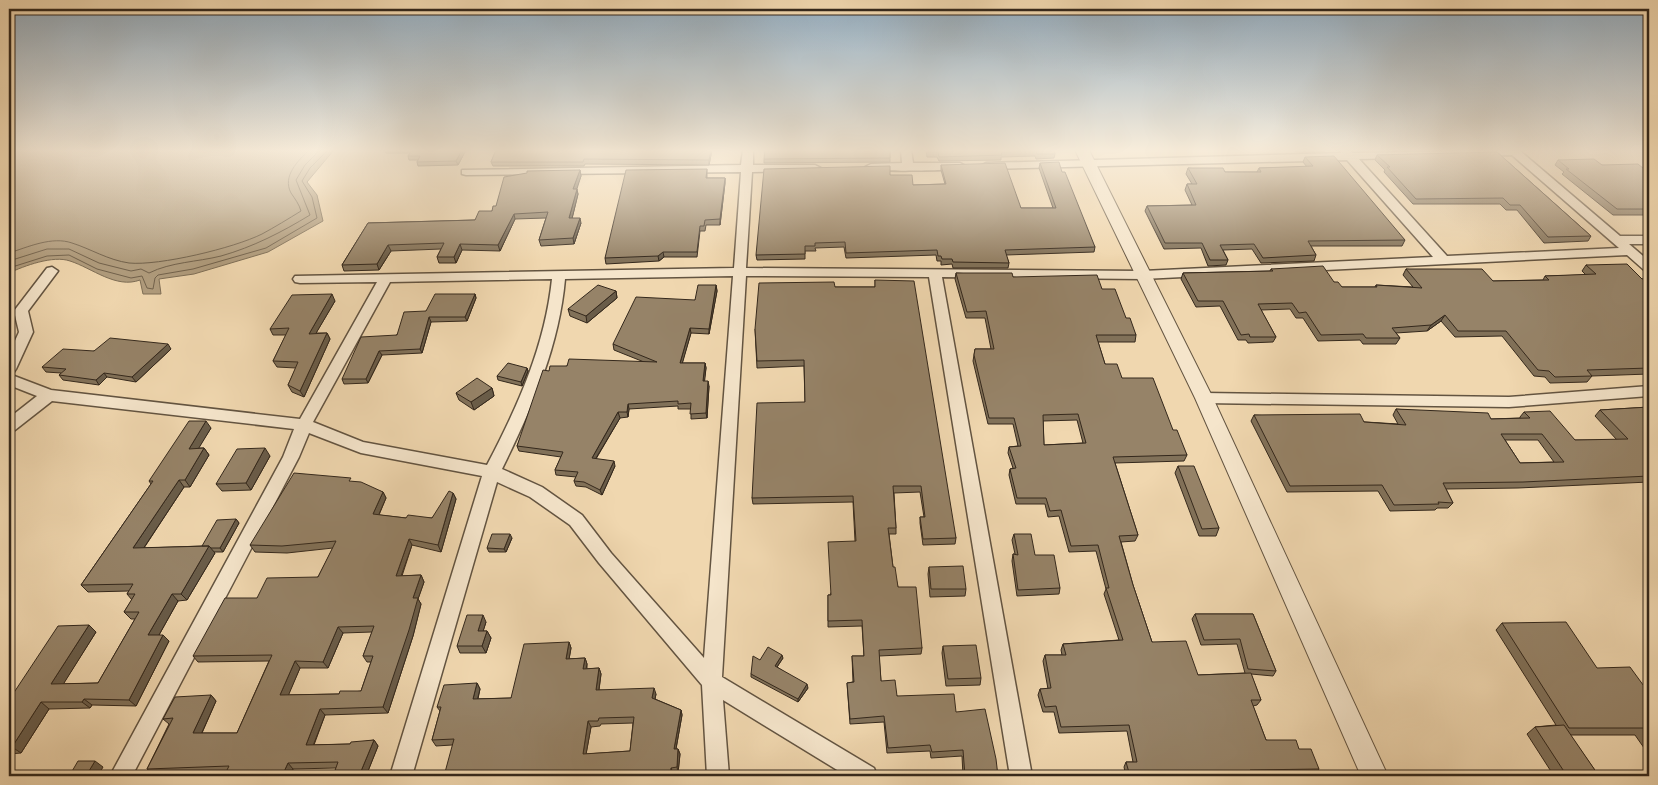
<svg xmlns="http://www.w3.org/2000/svg" width="1658" height="785" font-family="Vollkorn,serif">
  <rect width="100%" height="100%" fill="#f0d7af"/>
  <filter id="stains"><feTurbulence type="fractalNoise" baseFrequency=".004" numOctaves="4"/><feColorMatrix values="0 0 0 0 .2 0 0 0 0 .09 0 0 0 0 .02 0 0 0 .5 -.17"/></filter>
  <radialGradient id="worn" r=".72"><stop offset=".6" stop-color="#630" stop-opacity="0"/><stop offset="1" stop-color="#630" stop-opacity=".3"/></radialGradient>
  <path fill="#b09c7d" stroke="#7e6e56" d="M9 150H334L307 182 317 195 323 221 268 252 194 274 159 279 161 294H143L140 280C116 289 92 268 70 261 53 255 24 266 9 273Z"/>
  <g fill="none" stroke-linecap="round" stroke-linejoin="round">
    <path stroke="#72624c" stroke-width="1" d="M9 253C28 247 52 236 72 243 91 249 108 260 129 263 159 266 234 248 262 234 275 227 288 219 301 211 299 204 295 199 291 193 282 176 298 161 309 150
      M9 261 47 249H69L99 263 131 271 141 269 149 273C171 262 197 262 221 256 253 247 282 232 310 215L296 180 305 165 320 150
      M9 268 47 256 69 255 97 269 131 278 142 276 147 288 153 289 155 278 158 275 193 269 266 248 317 218 312 197 302 181 310 168 328 150"/>
    <g stroke="#635441" stroke-width="3">
      <path id="minor" d="M743 150H753V165H815L821 168 815 171 752 172 746 268 1143 271 1433 257 1347 160 986 169 980 166 986 163 1341 153 1339 150H1350L1353 153 1519 150 1620 236H1649V244H1629L1649 261V271L1644 270 1627 255 1143 279 942 277 1032 776H1010L929 277 746 276 722 677 874 768 877 776H847L723 700 729 776H707L702 685 599 563 570 525 530 497 497 482 412 776H390L482 476 361 453 309 433 299 457 132 776H110L283 457 294 429 52 401 15 430 9 432V418L37 396 9 385V374L51 390 300 419 377 282 300 283 295 282 293 279 295 276 734 268 741 172 466 175 462 174V170L741 165ZM1512 155 1619 248 1447 256 1359 159ZM733 276 704 658 611 553 582 515 542 487 502 469C532 408 559 347 565 279ZM552 279C545 346 518 406 487 465L363 442 313 422 390 282Z
        M901 150H911L913 163H960L966 166 960 169C945 170 872 173 865 167L871 164 902 163Z
        M52 267 58 271 28 311 33 332 16 369 14 372 9 374V354L19 332 14 311 47 268Z
        M1649 386V396L1509 407 1204 403 1199 402 1196 398 1199 394 1204 393 1509 397Z"/>
    </g>
    <g stroke="#635441" stroke-width="2">
      <path id="tertiary" d="M1075 150H1089L1213 398 1388 776H1361L1195 398Z"/>
    </g>
    <use href="#minor" fill="#f5e5cb" fill-rule="evenodd"/>
    <use href="#tertiary" fill="#f5e5cb" fill-rule="evenodd"/>
  </g>
  <path fill="#817159" stroke="#34281c" fill-rule="evenodd" d="M385 150H466L458 165 418 166 417 162 418 160H409L408 156 410 153H386Z
    M496 150H712L709 165 585 164 584 166H493L491 162Z
    M890 150V162L764 163V159Z
    M926 150H1054L1055 154 1054 158 1036 159 1035 156 1001 157V160L939 161 937 157H927Z
    M1294 150H1325L1324 152H1296Z
    M1363 150H1418L1364 151Z
    M1497 152 1591 236 1588 241 1544 243 1517 210H1506L1500 204H1413L1384 172 1385 170 1375 160 1377 155Z
    M1305 157 1405 240 1402 246H1311L1316 255 1314 261 1261 263 1252 249 1223 250 1228 260 1226 265 1208 266 1201 248 1164 249 1145 211 1147 206 1192 205 1185 190 1187 184H1192L1186 174 1188 168 1225 172H1257L1259 168 1307 167 1303 162Z
    M1558 160 1602 165 1649 173V220L1643 215H1613L1562 174 1564 172 1555 165Z
    M1040 163 1095 247 1094 252 1006 255 1009 263 1008 268H953L952 264 941 265V261H937L936 255 846 258 844 247 815 248 816 251H805V259L757 260 756 255 890 175 913 185 945 184 941 170V165L1021 208H1053L1039 168Z
    M707 169V178H725V183L720 225H706L705 231H700L697 257H664L659 261 606 264 605 258Z
    M580 170 581 176 576 189 578 194 572 218 581 223 574 244 541 246 539 240 546 218 515 219 500 251 462 250 456 263H439L437 257 441 249 391 251 379 270 344 271 342 265 368 223 475 220 492 211 496 206Z
    M1586 265 1642 279H1649V374L1592 376 1587 382 1550 383 1545 377 1534 376 1502 336 1455 337 1441 321 1427 331 1396 333 1400 338 1396 344H1363L1360 340 1318 341 1303 318H1296L1290 309 1261 310 1276 337 1273 342 1248 343 1246 340H1238L1220 306 1196 307 1181 279 1183 273 1270 271 1271 269 1334 282 1342 287H1375L1376 285 1413 287 1403 275 1406 269 1493 281 1543 280 1545 276 1586 275 1582 271Z
    M956 273 1013 277 1102 289 1126 318 1136 335 1135 342H1098L1105 364 1122 378 1173 430 1187 455 1184 461 1115 463 1138 535 1135 541 1121 542 1133 585 1152 642 1198 675 1245 673 1237 644 1201 645 1192 619 1195 614H1253L1276 671 1273 676 1251 674 1261 700 1257 705 1253 706 1266 740 1299 749 1319 769 1315 775 1126 776 1124 767 1126 762H1133L1127 731 1059 733 1054 712H1043L1038 695 1040 689H1048L1043 661 1045 655H1062L1061 650 1063 644 1119 640 1104 594 1106 589 1096 551 1069 552 1059 516 1048 517 1045 504H1016L1009 475 1010 469 1013 468 1008 453 1009 447 1018 446 1013 424H988L973 361 975 349H991L985 318H966L955 279ZM1077 420 1083 443 1044 445 1043 421Z
    M875 280 956 538 955 544 923 545 920 523V517H924L920 492 894 493 896 528V534H889L893 567 898 587 922 648 921 654 879 656 881 681 897 696 956 712 998 776H963L962 756 931 758 930 751 887 753 884 722 850 724 847 683 853 682 852 656H864L862 626 828 627V595H830L855 541 853 502 753 504 752 498 805 402 804 366 757 368 755 329 835 287H875Z
    M716 285 717 291 709 334 691 333 682 363H705L706 368 704 381 709 386 707 418 691 419V409H678V406L629 409 628 417 620 418 596 459 615 466 602 495 586 487 576 486 574 481 576 477 556 475 555 470 561 457 519 451 517 446 549 371 567 366 644 362 614 350 613 344 695 300Z
    M616 291 617 298 587 323 570 316 568 309Z
    M475 294 476 298 467 321 431 322 422 353 382 355 368 383 344 384 342 379 426 311Z
    M335 301 316 333H327L330 339 304 397 292 392 288 385 296 368 277 367 273 361 286 335H273L270 329Z
    M171 349 136 382 107 377 99 385 63 380 59 375 61 373 46 372 42 367 94 351Z
    M527 368 528 371 522 386 498 380 497 376Z
    M492 388 494 396 474 410 459 400 456 393Z
    M1649 407V482L1518 488 1446 489 1453 503 1448 508H1437L1435 510 1390 511 1378 491 1287 492 1251 421 1254 415 1398 424 1393 415 1396 409 1491 419 1520 418V417L1524 412 1575 440H1617L1595 416 1600 410ZM1505 440H1538L1554 462 1520 463Z
    M211 428 198 448H204L209 455 190 487H184L144 548 202 546 236 519 239 523 223 552H214L215 553 187 600 178 601 159 635 169 641 136 706 92 705 90 708 49 709 21 753 9 754V700L89 625 96 632 63 684 98 683 135 619H131L124 612 132 600 127 594 129 591 88 592 81 585 151 484 149 481Z
    M270 456 251 490 222 491 216 484Z
    M1178 466 1219 528 1216 536H1199L1175 473Z
    M353 482 383 492 386 498 379 515 406 518H432L453 493 456 499 441 552 412 545 402 576 421 575 424 582 418 599 421 604 413 636 388 713 325 715 314 745 350 744 374 740 378 746 366 776H333L336 768 293 769 290 776H224L226 772 153 774 147 769 169 724 163 719 211 695 216 701 202 733H237L269 661 198 662 193 656 257 598 318 577 333 548 287 553 255 552 250 545ZM372 632 363 656 367 662H371L361 691 339 694 288 695 300 668H328L343 633Z
    M1014 534 1060 588 1059 594 1017 596 1012 561 1013 554H1015L1012 540Z
    M512 538 506 552H489L487 548Z
    M929 567 966 589 965 596 930 597 928 574Z
    M486 622 483 631H487L491 638 486 653H460L457 646Z
    M1502 623 1649 693V755L1635 735H1570L1599 776H1554L1527 734 1535 727 1556 725 1496 630Z
    M569 642 571 648 569 659 585 658 587 664V669L599 668 601 674 599 690 656 694 655 699 681 710 682 715 676 749H678L680 754 678 773H673L452 745 436 746 432 740 440 711 437 707 477 683 480 689 478 699 511 698ZM633 723 630 751 586 754 591 727 600 726 601 724Z
    M943 646 981 678 980 685 946 686 942 653Z
    M783 658 777 667 808 688 798 702 751 677V674L760 660Z"/>
  <path fill="#695c49" stroke="#34281c" d="M462 150H466L458 165 456 161Z
    M711 150H712L709 165V160Z
    M580 170 581 176 575 195 573 189Z
    M725 178V183L720 225V219Z
    M577 189 578 194 571 223 569 218Z
    M514 214 515 219 500 251 498 245Z
    M580 218 581 223 574 244 573 238Z
    M460 244 462 250 456 263 454 257Z
    M388 245 391 251 379 270 377 264Z
    M663 252 664 257 659 261 658 256Z
    M716 285 717 291 709 334V329Z
    M616 291 617 298 587 323 586 316Z
    M332 294 335 301 312 340 309 334Z
    M475 294 476 298 467 321 465 317Z
    M1445 315 1441 321 1427 331 1431 325Z
    M429 317 431 322 422 353 420 349Z
    M690 328 691 333 681 368 680 363Z
    M327 333 330 339 304 397 300 391Z
    M168 344 171 349 136 382 132 377Z
    M379 351 382 355 368 383 366 379Z
    M705 363 706 368 704 387 703 381Z
    M527 368 528 371 522 386 521 382Z
    M104 373 107 377 99 385 96 380Z
    M708 381 709 386 707 418 706 413Z
    M492 388 494 396 474 410 471 402Z
    M628 404 629 409 628 417 627 412Z
    M618 412 620 418 593 463 592 458Z
    M206 421 211 428 194 456 189 449Z
    M204 448 209 455 190 487 185 480Z
    M265 448 270 456 251 490 246 483Z
    M614 461 615 466 602 495 600 490Z
    M179 480 184 487 139 555 133 548Z
    M383 492 386 498 376 521 373 514Z
    M453 493 456 499 441 552 438 545Z
    M236 519 239 523 223 552 220 548Z
    M510 534 512 538 506 552 504 549Z
    M409 539 412 545 399 582 396 576Z
    M209 546 215 553 187 600 181 594Z
    M421 575 424 582 418 599 421 604 413 636 388 713 383 707 413 598Z
    M172 594 178 601 155 642 148 635Z
    M483 615 486 622 481 638 478 631Z
    M89 625 96 632 59 691 51 684Z
    M338 627 343 633 328 668 323 662Z
    M487 631 491 638 486 653 482 646Z
    M163 635 169 641 136 706 129 700Z
    M569 642 571 648 568 665 566 659Z
    M782 655 783 658 775 670V666Z
    M585 658 587 664 585 675 583 669Z
    M295 661 300 668 286 701 280 695Z
    M599 668 601 674 598 696 596 690Z
    M477 683 480 689 476 705 473 699Z
    M807 684 808 688 798 702V699Z
    M654 688 656 694 654 704 652 698Z
    M211 695 216 701 199 739 193 733Z
    M84 699 92 705 90 708 82 702Z
    M41 702 49 709 21 753 12 747Z
    M320 709 325 715 311 751 306 745Z
    M681 710 682 715 675 754 674 749Z
    M588 721 591 727 585 760 583 754Z
    M374 740 378 746 366 776H359Z
    M678 749 680 754 678 773 677 767Z
    M95 761 103 767 98 776H86Z
    M288 763 293 769 290 776H282Z
    M671 768 673 773 672 776H670Z"/>
  <path fill="#968368" stroke="#34281c" fill-rule="evenodd" d="M412 150H462L456 161 417 162 420 156H408Z
    M496 150H711L709 160 584 159 583 162H491Z
    M765 150H890V158L764 159Z
    M927 150H1054L1055 154H1037L1036 151 1001 152 1002 155 939 157 938 152H928Z
    M1497 152 1591 236 1548 237 1520 205H1510L1503 198 1416 199 1387 167H1390L1377 155Z
    M1334 156 1405 240 1308 241 1316 255 1263 258 1254 244 1220 245 1228 260H1210L1202 243H1165L1147 206 1196 205 1187 184H1197L1188 168H1223L1225 172H1261L1259 168 1313 166 1305 157Z
    M1594 159 1602 165 1638 164 1649 173V212L1647 209H1617L1566 169H1569L1558 160Z
    M1059 162 1062 172H1065L1095 247 1005 250 1009 263 953 262 952 259H942L941 256H938L937 250 846 253 845 242 815 243V246H805V254L756 255 764 169 890 166V175H912L913 185 946 184 941 165 1005 163 1021 208H1056L1040 163Z
    M707 169 706 178H725L720 219 705 220 704 226H700L697 252H663L658 256 605 258 626 170Z
    M580 170 573 189H577L569 218H580L573 238 539 240 548 212 514 214 498 245 460 244 454 257H437L444 243 388 245 377 264 342 265 368 223 475 220 479 211H492L493 206H496L504 177 527 173V171Z
    M1627 264 1642 279H1649V368L1587 370 1592 376 1555 377 1549 371 1538 370 1506 331H1458L1445 315 1431 325 1392 328 1400 338H1366L1363 334 1321 335 1306 312 1299 313 1292 303 1258 304 1276 337H1250L1249 334 1241 335 1223 301H1198L1183 273 1273 271 1271 269 1323 266 1334 282H1338L1342 287H1377L1376 285 1422 288 1406 269H1482L1493 281 1549 280 1545 276 1596 274 1586 265Z
    M956 273H1012L1013 277 1097 275 1102 289H1115L1126 318H1130L1136 335H1096L1105 364H1117L1122 378H1153L1173 430H1177L1187 455 1113 457 1138 535 1119 536 1133 585 1152 642 1186 641 1198 675 1251 673 1261 700H1251L1266 740H1296L1299 749H1311L1319 769 1250 770 1252 776H1125H1130L1126 762H1137L1129 725 1061 727 1056 706 1045 707 1040 689 1051 688 1045 655H1066L1063 644 1123 640 1106 588H1109L1098 545 1071 546 1061 510 1050 511 1046 498H1017L1010 469 1016 468 1009 447 1021 446 1014 418H989L974 355 975 349H994L986 311 967 312ZM1078 414 1086 443 1044 445 1043 415Z
    M875 280 914 281 956 538 923 539 920 517H925L921 486H893L896 528H888L893 567H895L898 587H916L922 648 879 650 881 681 895 680 897 696 954 694 956 712 985 709 996 759 998 776H965L963 750 932 752 930 745 888 748 884 716 850 719 847 683 854 682 852 656H864L862 620 828 621V595H831L828 542 856 541 853 496 752 498 757 403 805 402 804 360 757 361 755 329 759 283 834 282 835 287H875Z
    M598 285 616 291 586 316 568 309Z
    M698 285H716L709 329 690 328 680 363H705L703 381H708L706 413 690 414 691 403 678 404V401L628 404 627 412H618L592 458 614 461 600 490 584 482 574 481 578 472 555 470 563 452 517 446 543 370 549 371 550 366H567L569 359 657 362 613 344 636 297 695 300Z
    M332 294 309 334 327 333 300 391 288 385 298 362 273 361 289 328 270 329 292 295Z
    M435 294H475L465 317H429L420 349 379 351 366 379H342L361 337 397 335 404 312 426 311Z
    M110 338 168 344 132 377 104 373 96 380 59 375 66 369 42 367 63 349 94 351Z
    M508 363 527 368 521 382 497 376Z
    M477 378 492 388 471 402 456 393Z
    M1649 407V476L1523 482 1443 483 1453 503 1438 502 1439 504 1394 505 1382 485 1290 486 1254 415 1360 414 1364 422 1406 425 1396 409 1488 413 1491 419 1530 418 1524 412 1550 411 1575 440 1628 439 1600 410ZM1501 434H1542L1564 462 1520 463Z
    M189 421H206L189 449 204 448 185 480H179L133 548 209 546 181 594H172L148 635H163L129 700 84 699 82 702H41L12 747H9V700L58 626 89 625 51 684 98 683 139 612H124L135 594H127L133 584 81 585 153 481H149Z
    M265 448 246 483 216 484 237 449Z
    M1178 466H1194L1219 528 1202 529Z
    M294 473 351 478 349 481 361 482 383 492 373 514 406 518 408 515 432 518 449 491 453 493 438 545 409 539 396 576 421 575 413 598H418L409 630 383 707 320 709 306 745 350 744 351 742 374 740 359 776H333L338 762 288 763 282 776H224L229 766 147 769 173 718 163 719 175 697 211 695 193 733H237L272 655 193 656 225 598H257L267 578 318 577 336 541 282 546 250 545ZM374 626 363 656H373L361 691H340L339 694 280 695 295 661 323 662 338 627Z
    M236 519 220 548H211L209 546H202L217 520Z
    M492 534H510L504 549 487 548Z
    M1014 534H1031L1035 555H1054L1060 588 1018 590 1013 554 1018 555Z
    M963 566 966 589H931L929 567Z
    M1195 614H1253L1276 671 1248 669 1240 639 1204 640Z
    M467 615H483L478 631H487L482 646H457Z
    M1566 622 1597 668 1630 667 1649 693V736L1643 728H1569L1502 623Z
    M569 642 566 659 585 658 583 669 599 668 596 690 654 688 652 698 681 710 674 749H678L677 767 671 768 670 776H444L454 739 432 740 441 707H437L444 685 477 683 473 699 511 698 524 644ZM634 717 630 751 583 754 588 721H598L599 718Z
    M976 645 981 678 948 679 943 646Z
    M768 647 782 655 775 666 807 684 798 699 751 674 753 656 760 660Z
    M1564 725 1599 776H1567L1535 727Z
    M78 761H95L86 776H49L51 773H71Z
    M1451 774H1478L1479 776H1452Z"/>
  <linearGradient id="sky" x2="0" y2="1"><stop stop-color="#91aabd"/><stop offset="0.58" stop-color="#f8eddb"/><stop offset="1" stop-color="#f8eddb" stop-opacity="0"/></linearGradient>
  <rect width="1658" height="260" fill="url(#sky)"/>
  <rect width="1658" height="785" fill="none" stroke="#f0d7af" stroke-width="30"/>
  <rect x="10" y="10" width="1638" height="765" fill="none" stroke="#34281c" stroke-width="2.5"/>
  <rect x="15" y="15" width="1628" height="755" fill="none" stroke="#34281c"/>
  <rect width="100%" height="100%" filter="url(#stains)"/>
  <rect width="100%" height="100%" fill="url(#worn)"/>
</svg>
